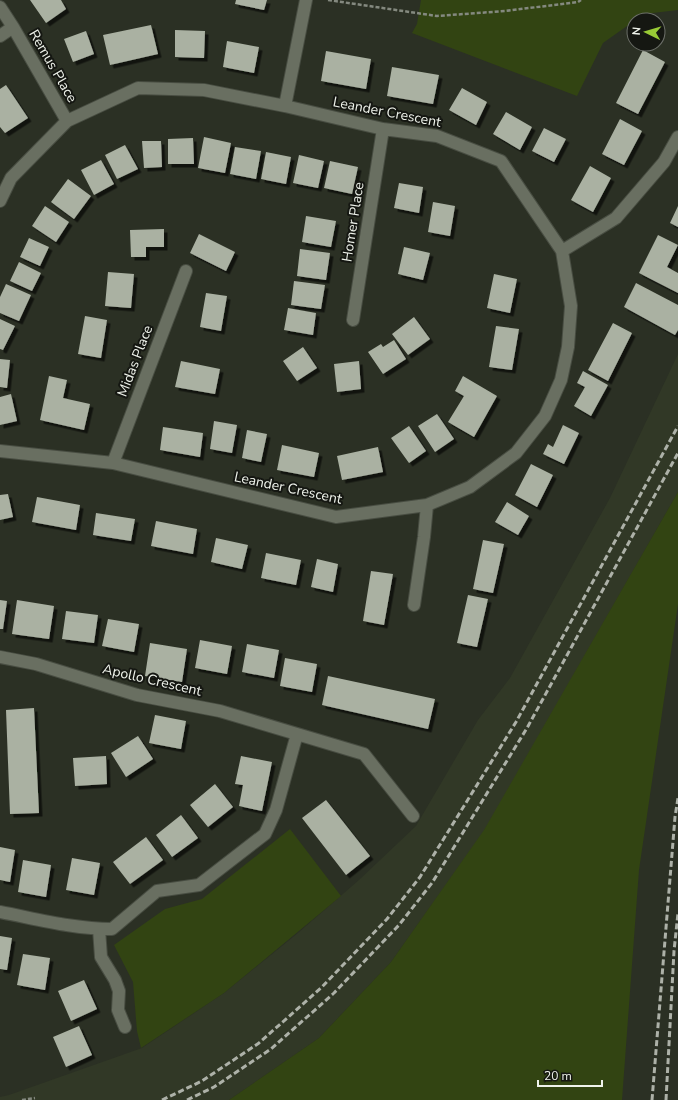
<svg xmlns="http://www.w3.org/2000/svg" width="678" height="1100" font-family="'Nunito Sans',sans-serif">
  <defs>
    <filter id="shadow"><feDropShadow dx="3.5" dy="3.5" stdDeviation="0" flood-color="#0009"/></filter>
  </defs>
  <rect width="100%" height="100%" fill="#2b3024"/>
  <path fill="#313826" d="M678 354V492L487 827 391 962 319 1038 229 1100H0V1097L9 1095 142 1048 224 993 298 933 359 880 416 826 478 720 510 678 610 498Z"/>
  <path fill="#324412" d="M421 0H678V10L644 14 603 43 577 96 412 33 417 24Z
    M678 492V604L639 870 622 1100H229L319 1038 391 962 484 830Z
    M290 829 341 896 224 993 141 1048 137 1031 133 982 114 945 165 909 202 899Z"/>
  <path fill="#aab1a2" filter="url(#shadow)" d="M30 0H61L66 9 46 23Z
    M236 0H267L264 10 235 4Z
    M151 25 158 54 110 65 103 35Z
    M175 30 205 31 204 58 175 57Z
    M86 31 94 54 73 62 64 39Z
    M227 41 259 47 254 73 223 67Z
    M643 50 665 62 638 114 616 103Z
    M326 51 371 59 366 89 321 81Z
    M392 67 439 75 433 104 387 96Z
    M6 85 28 118 5 133 0 127V89Z
    M462 88 487 102 476 125 449 110Z
    M506 112 532 127 520 150 493 134Z
    M620 119 642 131 624 165 602 154Z
    M544 128 566 139 554 162 532 151Z
    M204 137 231 143 225 173 198 168Z
    M193 138 194 164H168V139Z
    M142 141H161L162 167 144 168Z
    M125 145 138 169 117 179 105 155Z
    M235 147 261 151 256 179 230 174Z
    M266 152 291 157 286 184 261 179Z
    M299 155 324 161 318 188 293 183Z
    M101 160 114 184 94 195 81 170Z
    M330 161 358 167 352 194 324 188Z
    M590 166 611 178 593 212 571 200Z
    M68 179 91 196 74 219 51 202Z
    M399 183 423 187 419 213 394 208Z
    M433 202 455 206 450 236 428 232Z
    M45 206 69 222 56 242 32 226Z
    M678 206V227L670 223Z
    M306 216 336 221 331 247 302 242Z
    M164 229V247H146V257H131L130 230Z
    M199 234 235 252 226 271 190 253Z
    M658 235 678 245 667 267 678 273V293L639 273Z
    M29 238 49 247 40 266 20 257Z
    M404 247 430 253 423 280 398 274Z
    M300 249 330 253 326 280 297 276Z
    M19 262 41 273 32 291 10 281Z
    M108 272 134 274 131 308 105 306Z
    M494 274 517 279 510 313 487 308Z
    M294 281 325 285 321 309 291 305Z
    M636 283 678 305V330L675 335 624 307Z
    M6 284 31 295 19 321 0 313V297Z
    M206 293 227 296 221 331 200 327Z
    M288 308 316 313 313 335 284 330Z
    M85 316 107 320 101 358 78 354Z
    M414 317 430 339 408 355 392 334Z
    M0 319 15 326 3 350 0 349Z
    M613 323 632 333 608 381 588 370Z
    M496 326 519 329 512 370 489 367Z
    M394 340 406 359 383 374 368 352 381 344 383 347Z
    M303 347 317 368 297 381 283 361Z
    M0 359 10 360 7 388 0 387Z
    M181 361 220 369 215 394 175 387Z
    M359 361 361 389 337 392 334 364Z
    M583 371 608 385 591 416 574 406 585 387 577 383Z
    M49 376 67 380 63 398 90 404 84 430 40 420Z
    M463 376 497 396 474 437 448 422 464 396 455 391Z
    M11 394 17 421 0 425V397Z
    M437 414 454 439 435 452 418 426Z
    M214 421 237 425 232 453 210 449Z
    M563 425 579 433 564 464 543 454 548 444 553 447Z
    M409 426 426 451 409 463 391 438Z
    M163 427 203 433 200 457 160 450Z
    M247 430 267 434 261 462 242 458Z
    M282 445 319 453 314 477 277 470Z
    M378 447 383 472 342 480 337 456Z
    M531 464 553 475 537 507 515 495Z
    M8 494 13 517 0 520V495Z
    M37 497 80 505 76 530 32 522Z
    M507 502 529 516 518 535 495 522Z
    M96 513 135 519 131 541 93 535Z
    M156 521 197 529 193 554 151 546Z
    M216 538 248 545 242 569 211 562Z
    M483 540 504 544 493 593 473 589Z
    M266 553 301 560 296 585 261 578Z
    M317 559 338 564 333 592 311 587Z
    M371 571 393 574 384 625 363 621Z
    M468 595 488 599 477 647 457 643Z
    M0 600 7 601 3 629H0Z
    M17 600 54 606 49 639 12 634Z
    M66 611 98 615 94 643 62 639Z
    M108 619 139 624 134 652 102 646Z
    M200 640 232 646 227 674 195 668Z
    M150 643 187 649 182 682 145 676Z
    M247 644 279 650 274 678 242 672Z
    M285 658 317 664 312 692 280 686Z
    M328 676 435 699 428 729 322 705Z
    M34 708 39 813 10 814 6 710Z
    M155 715 186 721 181 749 149 743Z
    M138 736 153 759 126 777 111 753Z
    M106 756 107 784 75 786 73 758Z
    M241 756 272 762 262 811 239 806 243 785 235 784Z
    M215 784 233 807 208 827 190 805Z
    M326 800 370 856 346 875 302 818Z
    M181 815 198 838 172 857 156 835Z
    M146 837 163 860 130 884 113 862Z
    M0 847 15 850 10 882 0 880Z
    M72 858 100 863 94 895 66 890Z
    M23 860 51 865 46 897 18 892Z
    M0 936 12 938 7 970 0 969Z
    M23 954 50 958 45 990 17 985Z
    M84 980 97 1009 71 1021 58 991Z
    M79 1026 92 1055 66 1067 53 1037Z"/>
  <g fill="none" stroke-linecap="round" stroke-linejoin="round">
    <g stroke="#484d42" stroke-width="14">
      <path id="street" d="M0 7 13 27 67 121
        M0 36 13 27
        M285 106 306 0
        M0 201 11 178 67 121 138 88 204 90 285 106 383 129 437 136 501 161 562 251 571 306 568 347 561 380 545 416 516 453 470 487 427 505 336 517 113 463 0 451
        M562 251 616 218 664 162 678 137
        M353 320 383 129
        M113 463 186 271
        M414 605 424 537 427 505
        M0 657 36 664 137 695 220 711 364 754 413 816
        M0 912C37 919 74 929 112 929L157 891 199 885 265 834 276 810 297 734
        M99 929 101 957 115 980 119 991 118 1010 125 1027"/>
    </g>
    <path stroke="#84897f" stroke-width="2.5" stroke-dasharray="4 2" stroke-linecap="butt" d="M328 0 437 16 505 11 578 2 581 0
      M22 1100 35 1098"/>
    <use href="#street" stroke="#696f61" stroke-width="12"/>
    <path stroke="#adb1a8" stroke-width="3" stroke-dasharray="6 3" stroke-linecap="butt" d="M162 1100 202 1081 259 1043 322 987 387 919 420 877 516 722 678 426
      M187 1100 214 1087 271 1049 334 993 399 925 432 883 527 728 678 453
      M652 1100 675 817 678 798
      M666 1100 674 951 678 913"/>
  </g>
  <g text-anchor="middle" dominant-baseline="central" stroke-width="4" stroke-linejoin="round" paint-order="stroke">
    <g font-size="14" fill="#eff3eb" stroke="#151712">
      <text transform="translate(53 66) rotate(60)">Remus Place</text>
      <text transform="translate(387 112) rotate(11)">Leander Crescent</text>
      <text transform="translate(353 222) rotate(-81)">Homer Place</text>
      <text transform="translate(135 361) rotate(-69)">Midas Place</text>
      <text transform="translate(288 488) rotate(12)">Leander Crescent</text>
      <text transform="translate(152 680) rotate(13)">Apollo Crescent</text>
    </g>
  </g>
  <g transform="translate(646 32) rotate(275)"><circle r="19" fill="#151712" stroke="#6c6f69"/>
  <path d="M0-3L7 15L0 10L-7 15Z" fill="#99cb36"/>
  <text y="-6" font-size="11" font-weight="bold" text-anchor="middle" fill="#eff3eb">N</text>
  </g>
  <path d="M538 1080v6h64v-6" fill="none" stroke="#eff3eb" stroke-width="2"/>
  <text x="544" y="1080" font-size="12" fill="#eff3eb" stroke="#151712" stroke-width="3" paint-order="stroke">20 m</text>
</svg>
